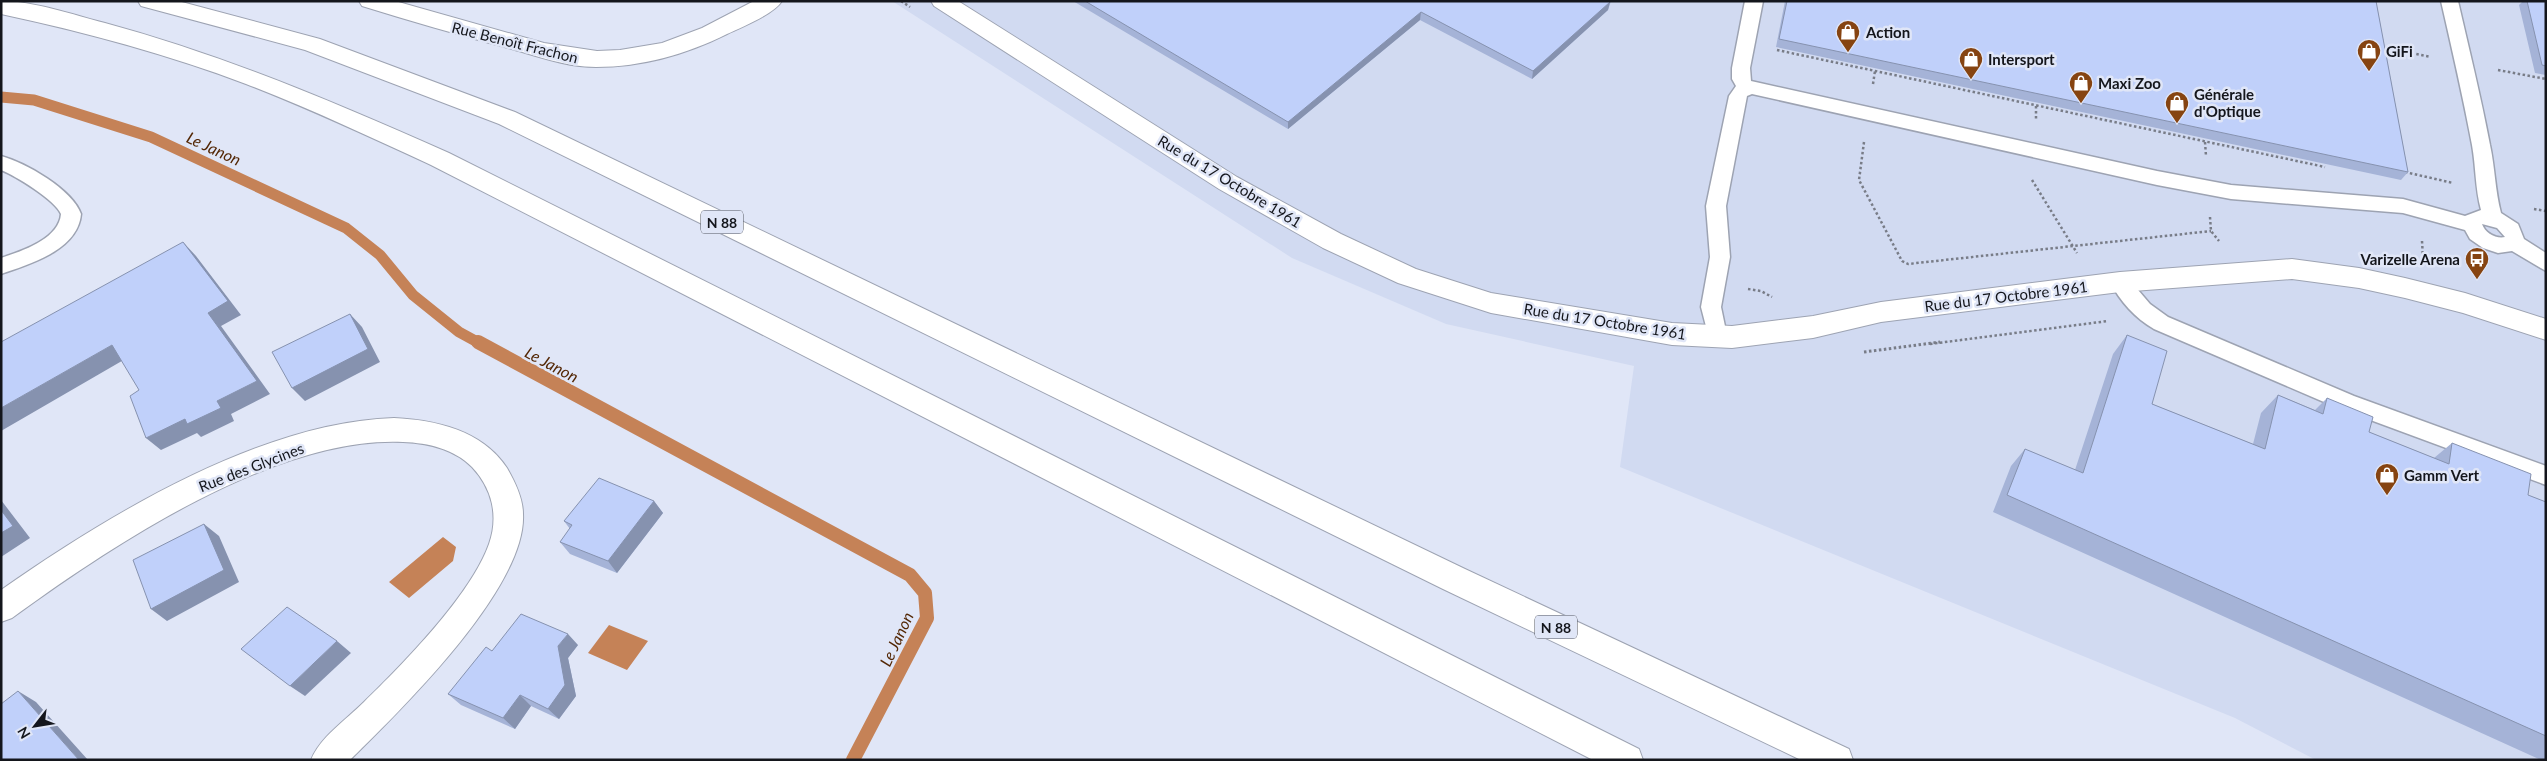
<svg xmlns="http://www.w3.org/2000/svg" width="2547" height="761" font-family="Lato,sans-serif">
  <rect width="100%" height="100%" fill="#e0e6f7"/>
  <path fill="#d1daf1" d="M892 1H2546V760H2316L2235 718 1620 467 1634 366 1446 324 1292 258Z"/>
  <path fill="#c58257" d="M443 537 456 547 453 561 409 598 389 582Z
    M609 625 648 641 627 670 588 653Z"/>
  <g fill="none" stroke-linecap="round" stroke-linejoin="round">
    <path stroke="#c58257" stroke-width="11" d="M1 97 34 100 151 137 346 228 380 255 413 295 459 332 481 344"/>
    <path stroke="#c58257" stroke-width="14" d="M478 342 910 575 925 593 927 618 853 760"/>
    <g stroke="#9da3b2" stroke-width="3">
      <path id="service" d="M1745 1H1763L1750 68 1751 81 2157 171 2231 185 2403 199 2465 216 2481 210C2475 188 2476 167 2472 145 2463 97 2452 49 2441 1H2458C2469 49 2481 97 2490 145 2495 168 2495 190 2501 213L2518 224 2524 239 2546 253V271L2512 251 2498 253 2483 248 2470 239 2465 230 2403 213 2231 199 2157 185 1752 94 1747 96 1726 206 1730 257 1721 307 1727 336 1724 342 1717 344 1710 342 1701 307 1710 257 1706 206 1729 96 1736 86 1732 79V68ZM2482 224 2497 228 2505 237C2496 239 2485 233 2482 224Z
        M1 156C26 163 72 189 81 214 78 250 30 264 1 274V258C22 251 59 239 61 214 55 200 16 176 1 170Z
        M2120 274 2127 277 2150 304 2168 317 2354 396 2546 466V485L2338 408 2154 329C2135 318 2120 301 2110 282L2113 277Z"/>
    </g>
    <g stroke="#9da3b2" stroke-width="2">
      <path id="minor" d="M359 1H395L544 43 597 51 620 50 662 43 702 28 754 1H782C774 14 742 27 727 34 687 54 642 67 596 67 566 67 537 56 508 48 459 35 410 21 362 6Z
        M931 1H958L1237 177 1341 234 1416 269 1491 293 1672 323 1732 326 1813 316 1881 302 2120 272 2292 259 2359 268 2405 278 2465 293 2546 319V340L2463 313 2405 298 2359 288 2292 279 2120 292 1881 322 1813 338 1732 348 1672 345 1491 313 1398 283 1323 248 1219 189 934 6Z
        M394 418C436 420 482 430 507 468 515 482 523 498 523 514 527 587 401 710 350 760H311C320 737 346 720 364 702 403 664 471 595 489 544 499 516 492 488 472 467 454 449 429 443 403 442 276 436 112 545 12 618L1 622V590C108 515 261 422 394 418Z"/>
    </g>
    <g stroke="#9da3b2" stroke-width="2">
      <path id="trunk" d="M1 1C33 1 74 15 105 23 226 56 334 102 449 153L1639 749 1643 760H1593L431 165C370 137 309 108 246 84 167 54 85 32 1 14Z
        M138 1H178L320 39 515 112 1465 569 1849 749 1853 760H1801L1443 589 499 124 305 50 141 6Z"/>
    </g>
    <path stroke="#787c87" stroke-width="2.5" stroke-dasharray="2.5 2.5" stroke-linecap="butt" d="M901 1 910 7
      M2382 47 2431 57
      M1777 50 2325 167
      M2498 70 2546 79
      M1873 84 1875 71
      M2036 106V121
      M1864 142 1859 180 1902 261 1908 264 2211 231
      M2205 142 2206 156
      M2405 172 2453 183
      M2032 180 2077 253
      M2534 209 2546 211
      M2210 217 2211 231 2219 241
      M2422 241 2423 258
      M1748 289 1761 291 1772 297
      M1930 344 2108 321"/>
    <path stroke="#787c87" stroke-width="3" stroke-dasharray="2.5 2.5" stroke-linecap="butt" d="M1864 352 1940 342"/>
    <use href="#service" fill="#fff" fill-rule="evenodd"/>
    <use href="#minor" fill="#fff" fill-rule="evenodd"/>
    <use href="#trunk" fill="#fff" fill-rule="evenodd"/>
  </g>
  <path fill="#a5b3d7" d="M1073 1H1611L1608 10 1532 79 1420 20 1288 129Z
    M1785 1H2376L2408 172 2401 180 1776 47Z
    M2523 1H2546V75L2535 73 2519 5Z
    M2127 335 2152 404 2253 444 2261 413 2278 395 2315 410 2327 398 2369 432 2434 458 2452 443 2528 495 2546 502V760H2541L1993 512 2011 466 2025 449 2075 470 2113 354Z
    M654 501 663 513 617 573 570 554 560 542 570 529 564 521Z
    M578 645 568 658 576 696 559 719 531 706 515 729 461 705 448 694 492 651Z"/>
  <path fill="#8692af" d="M1610 2 1608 10 1532 79 1533 71Z
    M1421 12 1420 20 1288 129V122Z
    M183 242 196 256 241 315 221 326 270 394 231 414 234 421 201 437 197 433 161 450 146 438 217 401 208 313Z
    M350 314 362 327 380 362 305 401 292 388Z
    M112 345 127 358 1 431V408Z
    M1 500 30 538 1 557Z
    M654 501 663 513 617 573 608 561Z
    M204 524 219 536 239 582 167 621 151 609Z
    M568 634 578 645 568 658 576 696 559 719 548 709 558 646Z
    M337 641 351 653 305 696 290 686Z
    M18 691 36 702 88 760H79Z
    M520 695 531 706 515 729 503 718Z"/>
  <path fill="#c0d0fa" stroke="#8692af" d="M1085 1H1611L1610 2 1533 71 1421 12 1288 122Z
    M1787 1H2376L2408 172 1779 39Z
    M2527 1H2546V66L2542 65Z
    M183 242 228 301 208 313 257 381 217 401 221 408 187 424 185 419 146 438 130 396 139 390 112 345 1 408V342Z
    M350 314 368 349 292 388 272 352Z
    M2127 335 2167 351 2152 404 2265 449 2278 395 2323 414 2327 398 2373 417 2369 432 2449 464 2452 443 2531 474 2528 495 2546 502V736L2007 495 2025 449 2083 473Z
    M599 478 654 501 608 561 560 542 572 525 564 521Z
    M1 510 13 526 1 533Z
    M204 524 224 570 151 609 133 560Z
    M287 607 337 641 290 686 241 649Z
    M521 614 568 634 558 646 565 685 548 709 520 695 503 718 448 694 486 647 492 651Z
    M18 691 79 760H1V704Z"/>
  <defs>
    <g id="shop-pin" transform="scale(1.25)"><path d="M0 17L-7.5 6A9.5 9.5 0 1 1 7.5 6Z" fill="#864411" stroke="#e0e6f7"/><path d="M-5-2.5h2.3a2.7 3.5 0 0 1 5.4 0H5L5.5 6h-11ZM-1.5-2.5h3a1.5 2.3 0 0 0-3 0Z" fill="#fff"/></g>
    <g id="bus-pin" transform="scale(1.25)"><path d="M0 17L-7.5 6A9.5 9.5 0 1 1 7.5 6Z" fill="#864411" stroke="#e0e6f7"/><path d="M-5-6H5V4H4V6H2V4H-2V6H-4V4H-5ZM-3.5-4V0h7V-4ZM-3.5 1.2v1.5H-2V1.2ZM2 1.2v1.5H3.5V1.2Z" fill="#fff"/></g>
  </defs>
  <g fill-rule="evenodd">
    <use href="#shop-pin" x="1848" y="32"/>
    <use href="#shop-pin" x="2369" y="51"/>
    <use href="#shop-pin" x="1971" y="59"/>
    <use href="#shop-pin" x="2081" y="83"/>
    <use href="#shop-pin" x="2177" y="103"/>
    <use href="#bus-pin" x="2477" y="259"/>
    <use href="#shop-pin" x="2387" y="475"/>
  </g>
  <g text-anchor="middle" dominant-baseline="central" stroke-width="5" stroke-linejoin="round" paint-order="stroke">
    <g fill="#e0e6f7" stroke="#51545e" stroke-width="1">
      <rect x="701" y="210.5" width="42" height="23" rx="4"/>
      <rect x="1535" y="615.5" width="42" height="23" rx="4"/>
    </g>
    <g font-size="14" font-weight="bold" fill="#14161c">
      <text x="722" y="222">N 88</text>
      <text x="1556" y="627">N 88</text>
    </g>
    <g font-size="15" font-weight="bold" fill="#14161c" stroke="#e0e6f7" text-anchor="start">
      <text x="1866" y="32">Action</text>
      <text x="2386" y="51">GiFi</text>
      <text x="1988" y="59">Intersport</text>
      <text x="2098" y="83">Maxi Zoo</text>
      <text x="2194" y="94">Générale<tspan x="2194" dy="17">d'Optique</tspan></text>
      <text x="2460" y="259" text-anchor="end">Varizelle Arena</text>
      <text x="2404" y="475">Gamm Vert</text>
    </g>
    <g font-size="15" fill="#14161c" stroke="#e0e6f7">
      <text transform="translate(515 42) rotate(14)">Rue Benoît Frachon</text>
      <text transform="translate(1230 181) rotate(31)">Rue du 17 Octobre 1961</text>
      <text transform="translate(2006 296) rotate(-7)">Rue du 17 Octobre 1961</text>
      <text transform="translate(1605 321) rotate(9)">Rue du 17 Octobre 1961</text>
      <text transform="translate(251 467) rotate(-21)">Rue des Glycines</text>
    </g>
    <g font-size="16" font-style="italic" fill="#532705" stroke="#e0e6f7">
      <text transform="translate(214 148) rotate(25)">Le Janon</text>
      <text transform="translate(552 364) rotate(28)">Le Janon</text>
      <text transform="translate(896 639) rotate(-65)">Le Janon</text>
    </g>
  </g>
  <rect width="2547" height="761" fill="none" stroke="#14161c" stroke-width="5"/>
  <g transform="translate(35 726) rotate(239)" stroke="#e0e6f7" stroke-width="4" paint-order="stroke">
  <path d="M0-4L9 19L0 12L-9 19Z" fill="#14161c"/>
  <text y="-8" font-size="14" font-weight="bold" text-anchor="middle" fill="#14161c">N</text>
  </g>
</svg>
